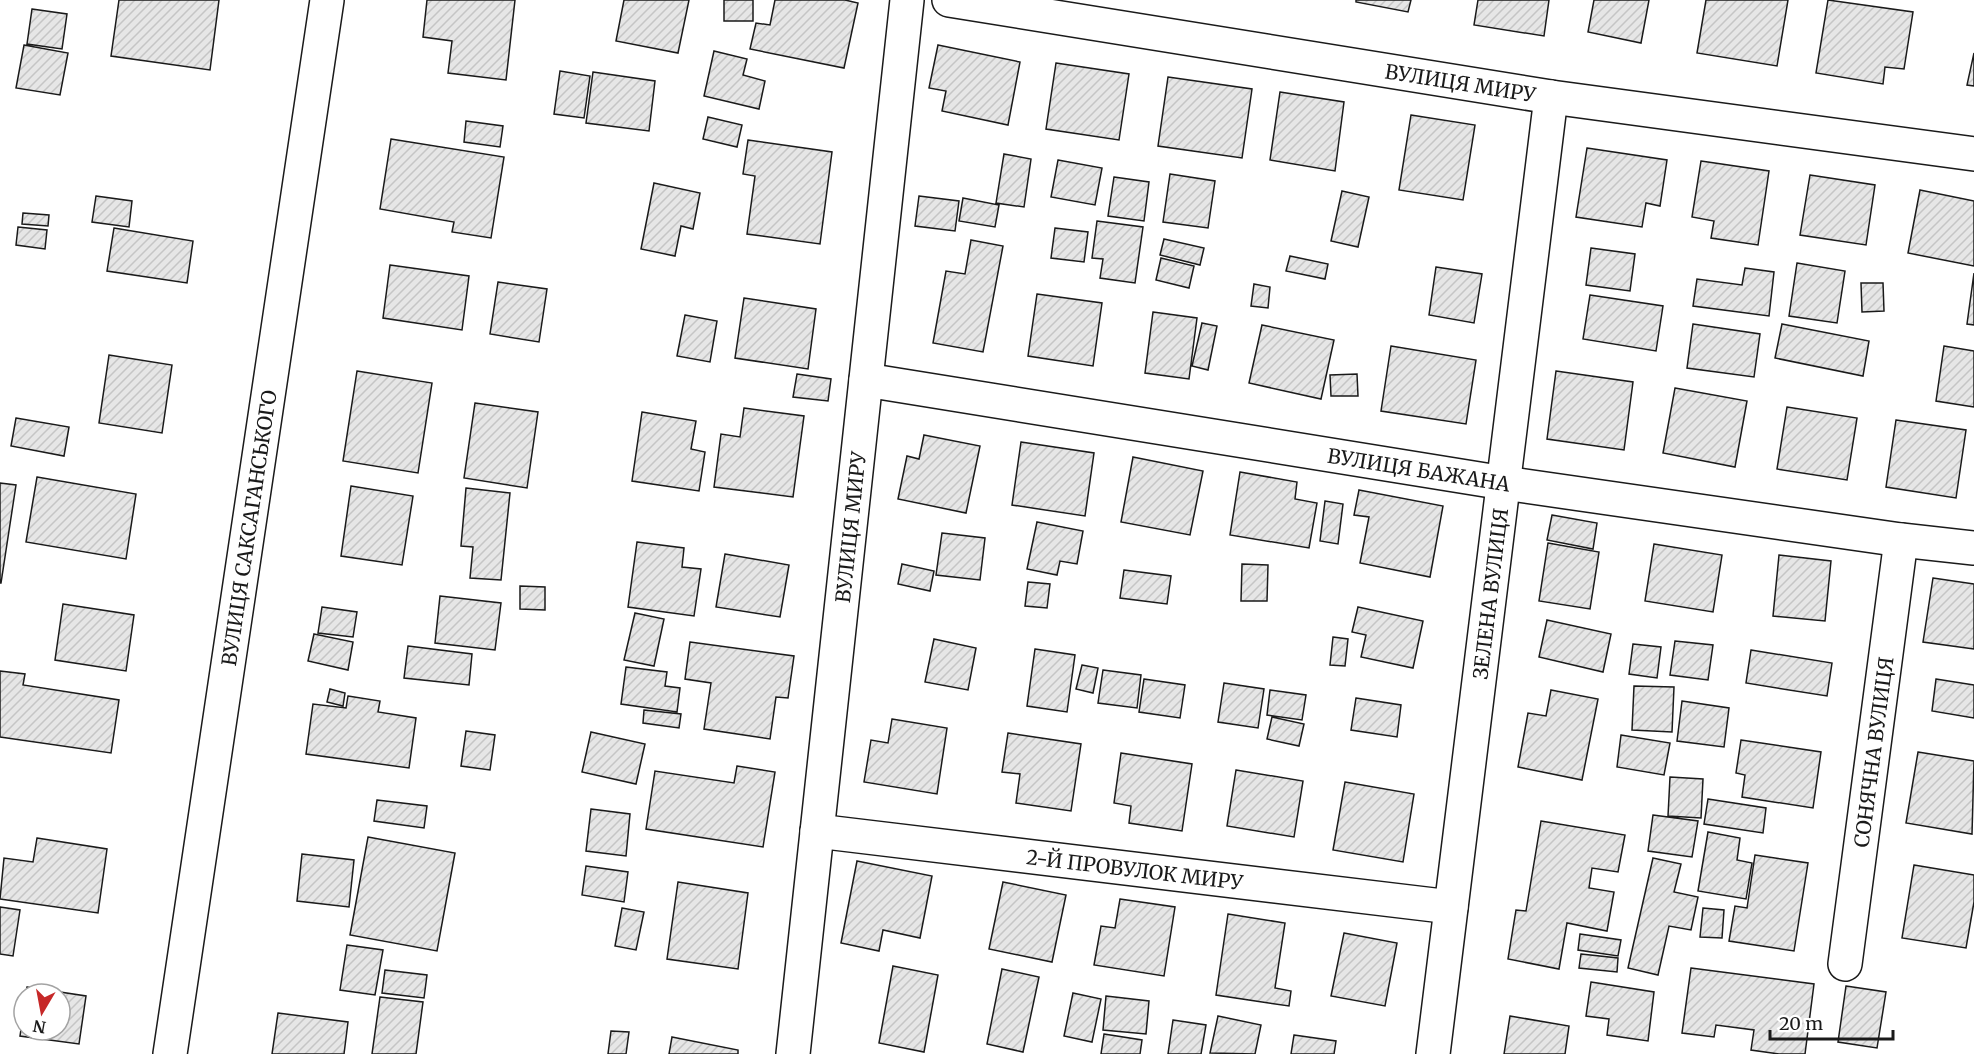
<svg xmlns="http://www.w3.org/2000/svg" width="1974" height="1054" font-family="Merriweather,serif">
  <defs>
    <pattern id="building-hatch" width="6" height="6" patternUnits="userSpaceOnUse" patternTransform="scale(1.5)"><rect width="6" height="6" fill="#e6e6e6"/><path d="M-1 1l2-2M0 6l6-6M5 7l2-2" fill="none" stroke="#c5c5c5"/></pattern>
  </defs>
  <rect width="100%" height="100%" fill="#fff"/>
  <path fill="url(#building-hatch)" stroke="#1a1a1a" stroke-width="1.5" d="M119 0H219L210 70 111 56Z
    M427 0H515L506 80 448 73 452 41 423 37Z
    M624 0H689L678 53 616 41Z
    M724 0H753V21H724Z
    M775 0H845L858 3 844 68 750 49 756 23 770 25Z
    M1356 0H1411L1408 12 1356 2Z
    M1478 0H1549L1544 36 1474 25Z
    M1594 0H1649L1641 43 1588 32Z
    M1706 0H1788L1777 66 1697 53Z
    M1828 0 1913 12 1904 69 1885 67 1883 84 1816 73Z
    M32 9 67 14 62 49 27 44Z
    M24 45 68 53 60 95 16 88Z
    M938 45 1020 62 1008 125 942 111 946 91 929 88Z
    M714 51 747 59 743 75 765 81 759 109 704 96Z
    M1974 53V86L1967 85Z
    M1056 63 1129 74 1119 140 1046 129Z
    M560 71 590 76 584 118 554 114Z
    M593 72 655 81 649 131 586 123Z
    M1168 77 1252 89 1242 158 1158 146Z
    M1280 92 1344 102 1335 171 1270 160Z
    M1411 115 1475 125 1463 200 1399 190Z
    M708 117 742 125 737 147 703 139Z
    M466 121 503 126 500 147 464 142Z
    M391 139 504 157 491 238 452 232 454 222 380 209Z
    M748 140 832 152 820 244 747 234 755 176 743 174Z
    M1587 148 1667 160 1660 206 1646 203 1642 227 1576 217Z
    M1004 154 1031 159 1024 207 996 203Z
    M1058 160 1102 168 1095 205 1051 197Z
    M1701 161 1769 171 1758 245 1711 238 1714 221 1692 217Z
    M1170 174 1215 181 1208 228 1163 222Z
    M1810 175 1875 185 1866 245 1800 235Z
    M1114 177 1149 182 1144 221 1108 216Z
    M654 183 700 193 693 229 681 226 675 256 641 249Z
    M1920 190 1974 201V266L1908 253Z
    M1342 191 1369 197 1358 247 1331 241Z
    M96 196 132 201 129 227 92 222Z
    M919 196 959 201 955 231 915 226Z
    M963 198 999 205 995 227 959 221Z
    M23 213 49 215 48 226 22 224Z
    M1097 221 1143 227 1135 283 1100 278 1103 259 1092 258Z
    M18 227 47 230 45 249 16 245Z
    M114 228 193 241 187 283 107 271Z
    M1055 228 1088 232 1084 262 1051 258Z
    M1164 239 1204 248 1200 265 1160 255Z
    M971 240 1003 246 983 352 933 343 946 271 965 274Z
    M1591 248 1635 254 1630 291 1586 285Z
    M1290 256 1328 264 1325 279 1286 271Z
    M1161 258 1194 266 1189 288 1156 280Z
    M1797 263 1845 271 1837 323 1789 316Z
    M390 265 469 276 462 330 383 318Z
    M1436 267 1482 274 1474 323 1429 315Z
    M1745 268 1774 272 1769 316 1693 306 1697 279 1742 285Z
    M1974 273V325L1967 324Z
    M498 282 547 289 539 342 490 334Z
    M1861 283H1883L1884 311 1862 312Z
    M1254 284 1270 287 1268 308 1251 306Z
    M1037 294 1102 303 1093 366 1028 356Z
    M1590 295 1663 306 1656 351 1583 339Z
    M744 298 816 309 808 369 735 358Z
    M1153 312 1197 318 1189 379 1145 373Z
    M685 315 717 321 710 362 677 356Z
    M1202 323 1217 326 1208 370 1192 366Z
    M1693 324 1760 334 1754 377 1687 368Z
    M1782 324 1869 341 1863 376 1775 358Z
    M1262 325 1334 340 1321 399 1249 383Z
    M1391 346 1476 360 1466 424 1381 411Z
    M1944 346 1974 351V407L1936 401Z
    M109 355 172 365 162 433 99 423Z
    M357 371 432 383 418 473 343 461Z
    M1556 371 1633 382 1624 450 1547 439Z
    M797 374 831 379 828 401 793 397Z
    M1357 374 1358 396H1331L1330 375Z
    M1675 388 1747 401 1735 467 1663 453Z
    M475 403 538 412 527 488 464 478Z
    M1787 407 1857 418 1847 480 1777 469Z
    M744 408 804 416 793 497 714 487 721 434 740 437Z
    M642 412 696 421 691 449 705 452 699 491 632 481Z
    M16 418 69 427 64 456 11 446Z
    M1896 420 1966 430 1956 498 1886 487Z
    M924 435 980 446 966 513 898 499 907 456 919 459Z
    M1021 442 1094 453 1085 516 1012 505Z
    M1133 457 1203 471 1190 535 1121 522Z
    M1240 472 1297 482 1295 499 1317 503 1309 548 1230 535Z
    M37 477 136 494 126 559 26 542Z
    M0 483 16 485 1 583H0Z
    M351 486 413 496 402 565 341 556Z
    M466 488 510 493 501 580 470 578 473 547 461 546Z
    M1359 490 1443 506 1430 577 1360 563 1369 517 1354 515Z
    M1325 501 1343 504 1338 544 1320 541Z
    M1552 515 1597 523 1593 549 1547 540Z
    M1037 522 1083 531 1077 564 1060 561 1057 575 1027 569Z
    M942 533 985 538 980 580 936 575Z
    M637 542 684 548 682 567 701 569 694 616 628 607Z
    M1548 543 1599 552 1590 609 1539 601Z
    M1654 544 1722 555 1713 612 1645 601Z
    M725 554 789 565 780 617 716 607Z
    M1779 555 1831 561 1825 621 1773 616Z
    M902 564 934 571 930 591 898 584Z
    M1242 564 1268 565 1267 601H1241Z
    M1124 570 1171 576 1167 604 1120 598Z
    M1933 578 1974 584V649L1923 642Z
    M1028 582 1050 584 1047 608 1025 606Z
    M520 586 545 587V610L520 609Z
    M440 596 501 603 495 650 435 643Z
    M63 604 134 615 126 671 55 660Z
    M322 607 357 612 353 637 318 633Z
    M1358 607 1423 621 1413 668 1361 657 1366 635 1352 632Z
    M635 613 664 619 654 666 624 660Z
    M1547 620 1611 634 1603 672 1539 657Z
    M314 634 353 642 348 670 308 661Z
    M1333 637 1348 639 1345 666 1330 665Z
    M934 639 976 648 968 690 925 682Z
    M1675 641 1713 645 1708 680 1670 675Z
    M690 642 794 656 788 698 776 697 770 739 704 729 711 683 685 679Z
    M1633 644 1661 647 1657 678 1629 674Z
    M408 646 472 654 469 685 404 678Z
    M1035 649 1075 655 1067 712 1027 706Z
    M1751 650 1832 663 1827 696 1746 683Z
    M1082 665 1098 668 1093 693 1076 689Z
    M626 667 667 672 665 686 680 688 677 712 621 704Z
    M1103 670 1141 675 1137 708 1098 703Z
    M0 671 25 674 23 685 119 700 111 753 0 737Z
    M1144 679 1185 685 1180 718 1139 712Z
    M1936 679 1974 685V718L1932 711Z
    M1224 683 1264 689 1258 728 1218 722Z
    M1634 686 1674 687 1672 732 1632 730Z
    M330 689 345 693 343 706 327 702Z
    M1270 690 1306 695 1302 720 1267 715Z
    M1551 690 1598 699 1582 780 1518 767 1528 713 1546 716Z
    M348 696 380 701 378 712 416 718 409 768 306 754 313 704 346 708Z
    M1356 698 1401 705 1397 737 1351 730Z
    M1682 701 1729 708 1724 747 1677 741Z
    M644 710 681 714 679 728 643 723Z
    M1272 717 1304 724 1299 746 1267 739Z
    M892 719 947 728 937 794 864 782 871 740 888 743Z
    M466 731 495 735 490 770 461 766Z
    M591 732 645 744 636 784 582 772Z
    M1008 733 1081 744 1071 811 1016 803 1020 774 1002 772Z
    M1621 735 1670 743 1664 775 1617 767Z
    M1741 740 1821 752 1813 808 1742 797 1745 775 1736 773Z
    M1918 752 1974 761 1972 834 1906 823Z
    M1121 753 1192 764 1182 831 1129 823 1131 806 1114 803Z
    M737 766 775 772 763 847 646 829 655 771 734 783Z
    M1236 770 1303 781 1294 837 1227 826Z
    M1670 777 1703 779 1701 818 1668 816Z
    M1345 782 1414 794 1403 862 1333 850Z
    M1708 799 1766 808 1763 833 1704 824Z
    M377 800 427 806 424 828 374 821Z
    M591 809 630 814 626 856 586 851Z
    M1653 815 1698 821 1692 857 1648 851Z
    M1541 821 1625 835 1618 872 1592 868 1589 888 1614 892 1607 931 1567 923 1559 969 1508 959 1516 910 1526 911Z
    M1708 832 1740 838 1737 860 1752 863 1746 899 1698 891Z
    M368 837 455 853 437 951 350 935Z
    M37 838 107 849 98 913 0 899 4 858 33 862Z
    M302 854 354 860 349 907 297 901Z
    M1755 855 1808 863 1794 951 1729 941 1735 906 1747 908Z
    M1653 858 1681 864 1674 892 1698 897 1691 930 1669 926 1658 975 1628 968Z
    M857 861 932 876 920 938 883 930 879 951 841 943Z
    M1914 865 1974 875V902L1966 948 1902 938Z
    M586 866 628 872 624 902 582 895Z
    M678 882 748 893 738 969 667 959Z
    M1003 882 1066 895 1052 962 989 949Z
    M1120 899 1175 907 1164 976 1094 965 1101 926 1115 928Z
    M0 907 20 910 13 956 0 954Z
    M622 908 644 912 636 950 615 946Z
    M1703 908 1724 910 1722 938 1700 937Z
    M1228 914 1285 923 1275 988 1291 991 1289 1006 1216 995Z
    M1344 933 1397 943 1385 1006 1331 996Z
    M1580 934 1621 940 1618 956 1578 950Z
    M347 945 383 950 375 995 340 990Z
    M1581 954 1618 958 1617 972 1579 968Z
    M893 966 938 975 924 1052 879 1043Z
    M1691 968 1814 984 1805 1054H1779L1751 1050 1754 1030 1716 1025 1714 1037 1682 1033Z
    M1002 969 1039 977 1023 1052 987 1044Z
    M385 970 427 975 424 998 382 993Z
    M1591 982 1654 992 1648 1041 1607 1035 1609 1019 1586 1016Z
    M1846 986 1886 992 1877 1048 1838 1042Z
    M27 987 86 996 79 1044 20 1036 24 1009V1030H60V994H26Z
    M1073 993 1101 999 1092 1042 1064 1036Z
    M1106 996 1149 1001 1146 1034 1103 1030Z
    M380 997 423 1002 416 1054H372Z
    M278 1013 348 1022 344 1054H272Z
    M1218 1016 1261 1025 1255 1054 1210 1053Z
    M1510 1016 1569 1026 1565 1054H1504Z
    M1173 1020 1206 1025 1201 1054H1168Z
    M611 1031 629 1032 626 1054H608Z
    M1104 1034 1142 1040 1140 1054H1101Z
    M1294 1035 1336 1041 1334 1054H1291Z
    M672 1037 738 1050V1054H669Z"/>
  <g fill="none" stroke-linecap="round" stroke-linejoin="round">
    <g stroke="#1a1a1a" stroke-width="36">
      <g id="minor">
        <path id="s1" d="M949 0 1551 97 1974 154"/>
        <path id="s2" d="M866 380 1504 483 1901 540 1974 548"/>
        <path id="s3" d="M817 831 1451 907"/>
        <path id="s4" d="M1845 964 1901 540"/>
        <path id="s5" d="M170 1054 327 0"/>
        <path id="s6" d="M793 1054 907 0"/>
        <path id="s7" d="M1433 1054 1551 97"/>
      </g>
    </g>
    <use href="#minor" stroke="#fff" stroke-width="33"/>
  </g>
  <g text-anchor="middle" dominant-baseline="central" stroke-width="4.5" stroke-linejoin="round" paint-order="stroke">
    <g font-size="20" fill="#1a1a1a" stroke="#fff">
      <text stroke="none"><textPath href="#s1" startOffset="518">ВУЛИЦЯ МИРУ</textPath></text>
      <text stroke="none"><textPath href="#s2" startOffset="560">ВУЛИЦЯ БАЖАНА</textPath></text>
      <text stroke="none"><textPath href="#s5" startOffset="532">ВУЛИЦЯ САКСАГАНСЬКОГО</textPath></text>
      <text stroke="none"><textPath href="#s6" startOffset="530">ВУЛИЦЯ МИРУ</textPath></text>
      <text stroke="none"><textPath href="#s7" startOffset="464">ЗЕЛЕНА ВУЛИЦЯ</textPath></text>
      <text stroke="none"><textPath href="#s4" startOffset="214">СОНЯЧНА ВУЛИЦЯ</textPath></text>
      <text stroke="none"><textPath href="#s3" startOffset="320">2-Й ПРОВУЛОК МИРУ</textPath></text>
    </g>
  </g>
  <g transform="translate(42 1012) rotate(190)"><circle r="28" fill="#ffffff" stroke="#a3a3a3" stroke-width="1.5"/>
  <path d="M0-4.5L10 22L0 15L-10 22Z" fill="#c62828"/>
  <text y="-9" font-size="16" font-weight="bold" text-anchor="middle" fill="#1a1a1a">N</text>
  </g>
  <path d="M1770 1030v9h123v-9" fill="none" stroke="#1a1a1a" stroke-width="3"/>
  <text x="1779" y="1030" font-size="18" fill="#1a1a1a" stroke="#ffffff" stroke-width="4.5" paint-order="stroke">20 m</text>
</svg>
